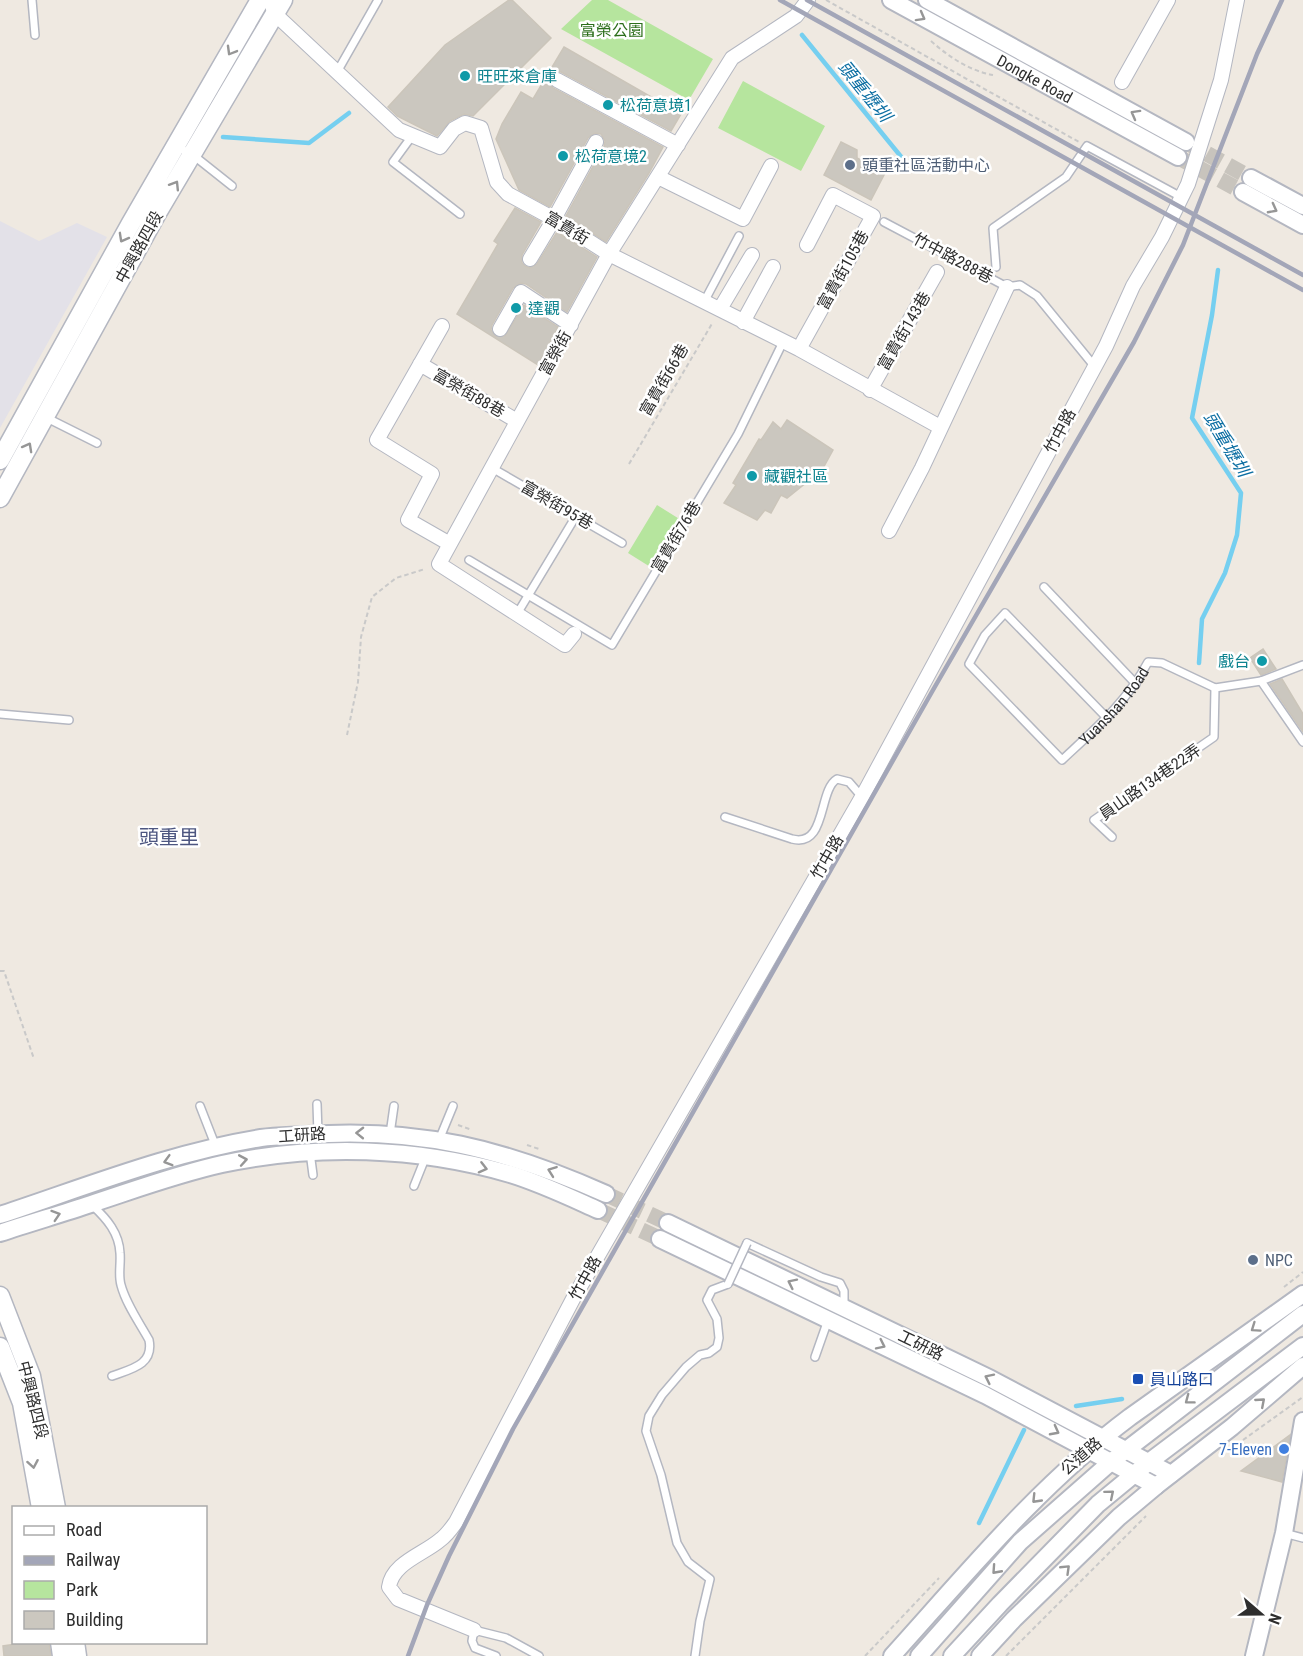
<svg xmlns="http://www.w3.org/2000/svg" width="1303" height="1656" font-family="'Roboto Condensed','Noto Sans TC',sans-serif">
  <rect width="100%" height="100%" fill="#efe9e1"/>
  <path fill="#e3e1e8" d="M0 221 39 241 77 223 107 237 0 428Z"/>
  <path fill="#b6e59e" d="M592 0H608L713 59 689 100 561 29Z
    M743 81 825 126 801 171 718 128Z
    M657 505 681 520 652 568 628 553Z"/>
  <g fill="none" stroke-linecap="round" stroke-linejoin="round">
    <path stroke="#75cff0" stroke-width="4.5" d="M802 35 907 164
      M223 137 309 143 349 113
      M1199 663 1202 619 1225 573 1237 535 1241 493 1192 418 1212 315 1218 270
      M1076 1406 1122 1399
      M979 1523 1024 1430"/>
  </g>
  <path fill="#cbc7bf" stroke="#cbc5ba" stroke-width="1.5" d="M509 0H512L551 38 473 116 464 114 450 121 437 136 397 116 388 107 445 45Z
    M564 47 681 114 671 131 561 72 556 71 549 75 548 81 553 88 663 147 649 173 606 242 566 216 604 146 605 141 601 134 595 133 588 138 550 207 519 190 496 139 502 124 521 92 533 99Z
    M841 142 857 150V158L885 173 871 200 824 175Z
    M515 208 541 222 522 255V263L525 266 530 268 537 264 557 232 597 257 567 312 526 284 521 283 513 288 492 325 491 330 495 336H505L524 305 558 327 538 365 457 314 498 244 494 241Z
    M787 420 833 450 822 470 787 498 781 495 771 513 765 510 757 520 724 503 736 485 733 483 759 439 761 440 773 422 781 429Z
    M1263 649 1276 669 1261 675 1250 658Z
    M1282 679 1303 714V732L1270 684Z
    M1290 1435 1282 1482 1241 1471Z
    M30 1642H49L51 1656H4L3 1646Z"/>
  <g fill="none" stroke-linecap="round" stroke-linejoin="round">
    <path stroke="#c8c4bd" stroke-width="16" stroke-dasharray="16 8" stroke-linecap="butt" d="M1186 142 1251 178
      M1178 157 1243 192
      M606 1194 668 1223
      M598 1210 660 1239"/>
    <g stroke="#b4b7c1" stroke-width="10">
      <g id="service">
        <path d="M32 0 35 35"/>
        <path d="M337 72 378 0"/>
        <path d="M412 136 393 162 460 214"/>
        <path d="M176 146 193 155 232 186"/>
        <path d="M884 222 1007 287 1020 285 1037 296 1095 367"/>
        <path d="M996 267 993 228 1066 177 1087 146 1183 198"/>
        <path d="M704 302 739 236"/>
        <path d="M47 418 97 443"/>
        <path d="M492 468 622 543"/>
        <path d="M469 560 612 645 738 434 783 342"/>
        <path d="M1044 587 1136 684"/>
        <path d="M517 614 576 516"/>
        <path d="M1261 681 1303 742"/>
        <path d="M0 714 69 720"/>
        <path id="s1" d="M1107 718 1005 613 985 635 969 664 1062 760C1094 730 1127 702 1148 662L1162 663 1215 688 1261 681 1303 665"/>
        <path d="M725 817 792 839C827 848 818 790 837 779L849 782 862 797"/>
        <path d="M1112 837 1094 820 1214 737 1215 688"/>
        <path d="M317 1104 318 1134"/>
        <path d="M200 1106 216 1147"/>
        <path d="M390 1134 394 1106"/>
        <path d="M439 1140 453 1106"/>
        <path d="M310 1152 313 1175"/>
        <path d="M414 1186 426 1156"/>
        <path d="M93 1206C107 1219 119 1233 120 1253 121 1264 118 1275 121 1285 126 1304 139 1322 149 1340 154 1365 131 1369 112 1376"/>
        <path d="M747 1243 821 1277 840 1283 844 1291V1307"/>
        <path d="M815 1357 828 1320"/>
        <path d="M1284 1533 1303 1538"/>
        <path d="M496 1656 475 1648 472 1641 474 1630 506 1638 539 1656"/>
        <path d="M695 1656 700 1621 710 1579 688 1562 677 1543 661 1475 646 1431 649 1416 662 1395 686 1367 700 1355 709 1353 717 1347 719 1338 717 1319 707 1300 712 1290 728 1284"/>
      </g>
    </g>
    <g stroke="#b4b7c1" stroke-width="16">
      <path id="minor" d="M270 0 275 14 399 130 440 147 454 129 465 123 481 128 497 182 508 194 554 219 609 254 799 349 940 427
        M557 80 678 145
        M1122 82 1168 0
        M658 177 743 219 771 166
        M530 259 554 219 596 142
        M720 309 752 255
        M743 322 773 267
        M442 326 377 440 432 474 408 520 450 544
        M500 329 521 292 571 325
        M799 349 873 216 833 195 807 245
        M420 364 517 421
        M870 390 937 272
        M889 531 922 468 1007 287
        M574 634 565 645 439 564 609 254 732 58 796 16 808 0
        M474 1630 398 1599 389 1587C392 1563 424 1554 440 1540 447 1535 451 1529 456 1522L573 1299 862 797 1106 346 1133 286 1162 237 1188 184 1221 80 1237 0"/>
    </g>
    <g stroke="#b4b7c1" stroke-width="20">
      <g id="tertiary">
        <path id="s2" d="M891 0 1178 157"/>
        <path d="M927 0 1186 142"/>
        <path d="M1251 178 1303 206"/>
        <path d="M1243 192 1303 225"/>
        <path d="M0 1215C85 1187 172 1152 261 1138 276 1136 292 1136 307 1135 418 1127 505 1149 606 1194"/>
        <path d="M668 1223 991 1379 1171 1474"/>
        <path d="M0 1233C30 1223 61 1214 91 1204 134 1190 177 1174 222 1164 317 1144 416 1147 510 1174 540 1183 569 1197 598 1210"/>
        <path d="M660 1239 985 1395 1156 1486"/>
        <path d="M892 1656C967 1573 1039 1485 1130 1417L1303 1294"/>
        <path d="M919 1656 1020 1542 1112 1461 1303 1314"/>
        <path d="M952 1656 1000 1604 1098 1504 1149 1462 1303 1346"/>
        <path d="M980 1656 1014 1619 1119 1517 1156 1486 1232 1427 1303 1366"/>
        <path d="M1254 1656 1284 1533 1303 1421"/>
      </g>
    </g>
    <g stroke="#b4b7c1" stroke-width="21">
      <path id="secondary" d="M0 460 131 223 260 0
        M0 498 156 215 283 0
        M0 1296 31 1376 56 1508
        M0 1347 22 1403 41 1508
        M60 1642 62 1656
        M75 1642 77 1656"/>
    </g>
    <path stroke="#c9c9c9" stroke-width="2" stroke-dasharray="4.5 3" stroke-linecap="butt" d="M826 0 1079 142
      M931 41C949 57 970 71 993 75
      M629 464 713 322
      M347 735 358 682 361 637 372 597 396 578 425 569
      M0 971H4L34 1059
      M458 1125 472 1130
      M527 1145 539 1149
      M1284 1287 1303 1272
      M1243 1440 1303 1397
      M865 1656 939 1578
      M1006 1656 1146 1516"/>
    <use href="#service" stroke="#fff" stroke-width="7"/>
    <use href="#minor" stroke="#fff" stroke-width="14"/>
    <use href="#tertiary" stroke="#fff" stroke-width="16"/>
    <use href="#secondary" stroke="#fff" stroke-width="18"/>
    <path stroke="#a3a6b8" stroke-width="4.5" d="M780 0 1303 290
      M807 0 1303 275
      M408 1656 427 1605 449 1556 513 1429 933 690 1134 342 1183 245 1257 54 1282 0"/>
    <g stroke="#b4b7c1" stroke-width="10" stroke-linecap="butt">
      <path id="service-bridge" d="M728 1284 747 1243"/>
    </g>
    <use href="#service-bridge" stroke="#fff" stroke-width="7"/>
  </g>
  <defs><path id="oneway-chevron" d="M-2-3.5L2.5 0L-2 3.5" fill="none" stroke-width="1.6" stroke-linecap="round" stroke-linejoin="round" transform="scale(1.5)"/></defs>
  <g stroke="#969696">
    <use href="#oneway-chevron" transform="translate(921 17) rotate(29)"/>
    <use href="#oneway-chevron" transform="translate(231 51) rotate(120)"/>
    <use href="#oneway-chevron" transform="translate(1135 114) rotate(-151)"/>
    <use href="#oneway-chevron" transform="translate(175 185) rotate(-58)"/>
    <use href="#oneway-chevron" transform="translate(1273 209) rotate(28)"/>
    <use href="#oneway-chevron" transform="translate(123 238) rotate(119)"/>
    <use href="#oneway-chevron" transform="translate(28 447) rotate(-61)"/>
    <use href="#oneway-chevron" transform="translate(360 1133) rotate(-179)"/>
    <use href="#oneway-chevron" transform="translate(243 1160) rotate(-10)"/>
    <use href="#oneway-chevron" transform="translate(168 1161) rotate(164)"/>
    <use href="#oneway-chevron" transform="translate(483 1168) rotate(14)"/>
    <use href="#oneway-chevron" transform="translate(552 1171) rotate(-160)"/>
    <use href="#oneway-chevron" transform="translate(56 1215) rotate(-18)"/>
    <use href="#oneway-chevron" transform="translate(792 1283) rotate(-154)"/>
    <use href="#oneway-chevron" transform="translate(1255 1328) rotate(145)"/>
    <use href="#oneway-chevron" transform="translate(881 1345) rotate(26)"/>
    <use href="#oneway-chevron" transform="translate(989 1378) rotate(-154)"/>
    <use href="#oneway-chevron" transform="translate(1189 1400) rotate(143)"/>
    <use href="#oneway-chevron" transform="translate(1261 1402) rotate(-41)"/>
    <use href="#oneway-chevron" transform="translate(1055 1431) rotate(28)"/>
    <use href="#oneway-chevron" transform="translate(33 1464) rotate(80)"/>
    <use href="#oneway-chevron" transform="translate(1110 1494) rotate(-40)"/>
    <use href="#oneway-chevron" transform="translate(1036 1499) rotate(134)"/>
    <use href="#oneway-chevron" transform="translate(1066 1569) rotate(-44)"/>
    <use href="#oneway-chevron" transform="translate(996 1570) rotate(132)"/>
  </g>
  <g fill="#0f9aa8" stroke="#fff" stroke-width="2">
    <circle cx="465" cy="76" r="6"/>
    <circle cx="608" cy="105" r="6"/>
    <circle cx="563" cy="156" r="6"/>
    <circle cx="516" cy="308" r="6"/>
    <circle cx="752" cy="476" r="6"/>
    <circle cx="1262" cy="661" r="6"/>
  </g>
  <g fill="#5c6f8a" stroke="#fff" stroke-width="2">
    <circle cx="850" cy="165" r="6"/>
    <circle cx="1253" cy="1260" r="6"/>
  </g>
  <rect fill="#1a4fb4" stroke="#fff" stroke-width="2" x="1132" y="1373" width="12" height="12" rx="3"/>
  <circle fill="#3f7fe0" stroke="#fff" stroke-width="2" cx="1284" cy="1449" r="6"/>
  <g text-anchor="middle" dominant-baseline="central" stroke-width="5" stroke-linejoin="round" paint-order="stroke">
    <g font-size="16" fill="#2c6e1b" stroke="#fff">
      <text x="612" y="30">富榮公園</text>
    </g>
    <g font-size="16" fill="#0d838f" stroke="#fff" text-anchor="start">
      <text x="477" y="76">旺旺來倉庫</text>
      <text x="620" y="105">松荷意境1</text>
      <text x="575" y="156">松荷意境2</text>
      <text x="528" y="308">達觀</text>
      <text x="764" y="476">藏觀社區</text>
      <text x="1250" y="661" text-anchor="end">戲台</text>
    </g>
    <g font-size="16" fill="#2e2e2e" stroke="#fff">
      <text stroke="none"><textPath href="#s2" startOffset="164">Dongke Road</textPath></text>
      <text transform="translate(567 228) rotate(31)">富貴街</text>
      <text transform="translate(139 247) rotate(-61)">中興路四段</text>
      <text transform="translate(953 258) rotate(28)">竹中路288巷</text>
      <text transform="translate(843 270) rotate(-61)">富貴街105巷</text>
      <text transform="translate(904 331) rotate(-60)">富貴街143巷</text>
      <text transform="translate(555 353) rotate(-61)">富榮街</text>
      <text transform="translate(664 380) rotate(-60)">富貴街66巷</text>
      <text transform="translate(469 393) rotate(30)">富榮街88巷</text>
      <text transform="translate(1060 431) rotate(-62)">竹中路</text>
      <text transform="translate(557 505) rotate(30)">富榮街95巷</text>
      <text transform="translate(676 537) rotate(-59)">富貴街76巷</text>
      <text stroke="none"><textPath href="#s1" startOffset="418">Yuanshan Road</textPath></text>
      <text transform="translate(1150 782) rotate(-35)">員山路134巷22弄</text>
      <text transform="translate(827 857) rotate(-60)">竹中路</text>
      <text transform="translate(302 1135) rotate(-4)">工研路</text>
      <text transform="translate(585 1278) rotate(-61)">竹中路</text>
      <text transform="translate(921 1345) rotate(26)">工研路</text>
      <text transform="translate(33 1400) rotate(76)">中興路四段</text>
      <text transform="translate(1081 1456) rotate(-41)">公道路</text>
    </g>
    <g font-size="16" fill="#4e5e75" stroke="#fff" text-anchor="start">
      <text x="862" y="165">頭重社區活動中心</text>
      <text x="1265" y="1260">NPC</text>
    </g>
    <g font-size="16" fill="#164399" stroke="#fff" text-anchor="start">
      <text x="1150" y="1379">員山路口</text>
    </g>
    <g font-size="16" fill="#366cbe" stroke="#fff" text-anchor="end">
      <text x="1272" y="1449">7-Eleven</text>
    </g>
    <g font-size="18" font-style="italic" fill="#0d6fa3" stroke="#fff">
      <text transform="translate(865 91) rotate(51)">頭重壢圳</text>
      <text transform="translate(1227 444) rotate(59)">頭重壢圳</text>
    </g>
    <g font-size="20" fill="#4d5680" stroke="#fff">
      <text x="169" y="837">頭重里</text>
    </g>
  </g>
  <rect x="12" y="1506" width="195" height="138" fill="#ffffff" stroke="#ababab" stroke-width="1.5"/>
  <rect x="24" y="1526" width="30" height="9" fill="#ffffff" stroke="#ababab" stroke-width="1.5"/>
  <text x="66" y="1536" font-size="18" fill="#2e2e2e">Road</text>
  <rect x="24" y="1556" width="30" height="9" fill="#a3a6b8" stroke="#ababab" stroke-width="1.5"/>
  <text x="66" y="1566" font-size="18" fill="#2e2e2e">Railway</text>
  <rect x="24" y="1581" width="30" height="18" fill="#b6e59e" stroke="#ababab" stroke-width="1.5"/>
  <text x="66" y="1596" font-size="18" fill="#2e2e2e">Park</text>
  <rect x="24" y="1611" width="30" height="18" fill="#cbc7bf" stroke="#ababab" stroke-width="1.5"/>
  <text x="66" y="1626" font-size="18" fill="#2e2e2e">Building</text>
  <g transform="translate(1261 1614) rotate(110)" stroke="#ffffff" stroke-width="4.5" paint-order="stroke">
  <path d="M0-4.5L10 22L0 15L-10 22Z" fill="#2e2e2e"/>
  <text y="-9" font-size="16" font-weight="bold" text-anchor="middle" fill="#2e2e2e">N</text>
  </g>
</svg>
